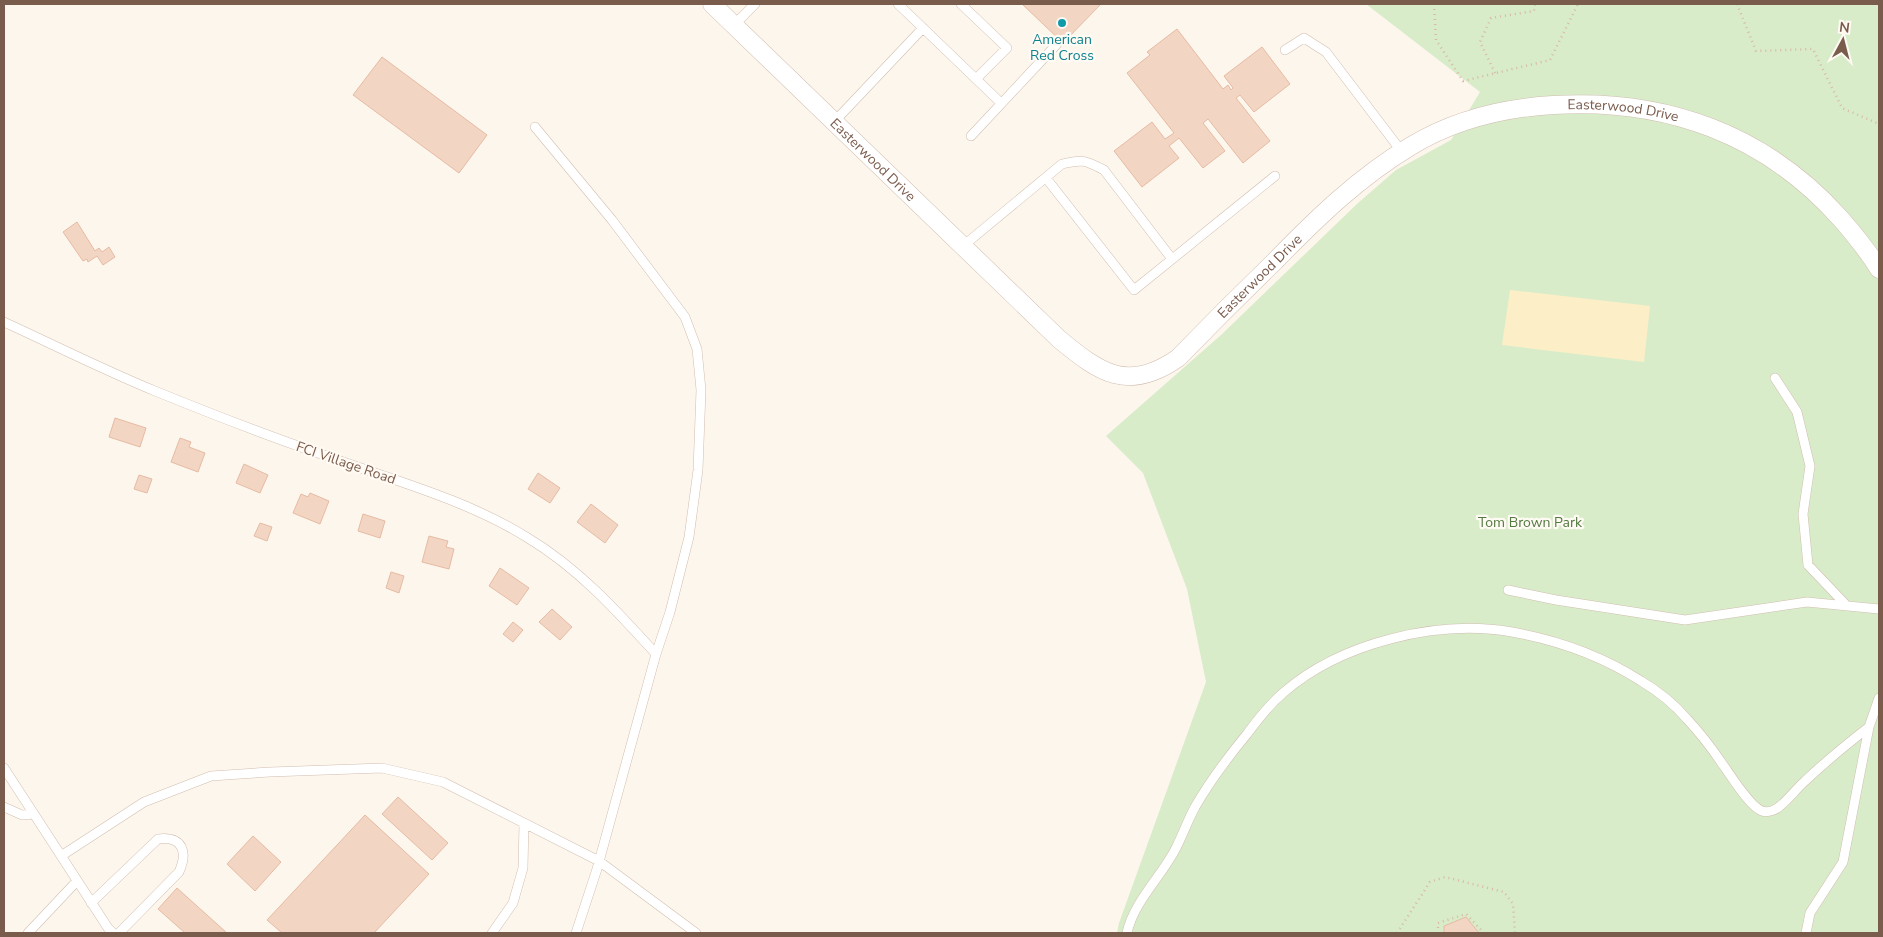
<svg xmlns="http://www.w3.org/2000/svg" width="1883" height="937" font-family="'Nunito Sans',sans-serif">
  <rect width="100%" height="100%" fill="#fdf6ec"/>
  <path fill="#d8ecc9" d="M1366 4H1879V933H1117L1119 923 1206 682 1187 589 1143 473 1106 436 1221 335 1358 203 1396 170 1451 140 1480 92Z"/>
  <path fill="#fcefc7" d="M1510 290 1650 306 1644 362 1502 345Z"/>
  <path fill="#f3d5c3" stroke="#e6bba3" d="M1022 4H1101L1063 43Z
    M1177 29 1223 89 1228 85 1231 90 1233 88 1224 76 1262 47 1290 84 1254 112 1240 95 1236 98 1270 141 1243 163 1208 119 1203 123 1225 151 1203 168 1179 138 1169 146 1179 158 1142 187 1114 151 1152 122 1165 139 1174 133 1127 73 1150 55 1147 52Z
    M382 57 487 135 459 173 353 95Z
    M77 222 95 251 99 248 102 252 109 247 115 257 103 265 97 256 88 262 87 259 83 261 63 232Z
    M115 418 146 428 140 447 109 437Z
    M180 438 191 442 189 447 205 453 198 472 171 462Z
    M244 464 268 475 260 493 236 483Z
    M538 473 560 488 550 503 528 489Z
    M139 475 152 479 147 493 134 489Z
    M310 493 329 501 320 524 293 513 301 494 308 497Z
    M591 504 618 525 605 543 577 522Z
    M363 514 385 521 380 538 358 531Z
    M260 523 272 527 267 541 254 536Z
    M429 536 448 541 446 547 454 549 449 569 422 562Z
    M500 568 529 588 517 605 489 586Z
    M391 572 404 576 399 593 386 588Z
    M552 609 572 627 560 640 539 622Z
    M513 622 523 630 513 642 503 634Z
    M398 797 448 843 432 860 382 814Z
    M365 815 429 874 374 933H282L267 920Z
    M253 836 281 862 255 891 227 864Z
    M177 888 227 933H185L158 909Z
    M1466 917 1479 933H1444V926Z"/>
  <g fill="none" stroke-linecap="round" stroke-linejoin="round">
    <g stroke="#d1beb0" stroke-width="10">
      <path id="service" d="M898 4 1001 103
        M961 4 1007 48 976 79
        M734 25 755 4
        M1285 50 1304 38 1326 52 1402 152
        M834 122 923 28
        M535 127 612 220 685 317 697 349 701 390 698 470 689 537 670 612 656 654 597 869 576 933
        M971 136 1057 44
        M1046 178 1134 290 1275 176
        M963 246 1062 164C1082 159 1085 160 1104 170L1172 259
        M4 322C54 345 104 370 155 391 209 413 263 434 318 453 388 479 464 498 528 538 578 568 617 611 656 654
        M1775 378 1797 412 1810 466 1803 514 1808 565 1847 606
        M1508 590 1556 600 1685 620 1807 602 1879 609
        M4 768 108 928 113 933
        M4 807 22 815 34 814
        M61 856 144 802 211 776 270 772 382 768 443 782 599 861 696 933
        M91 903 158 839C183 836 188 852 179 872L119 933
        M28 933 77 881
        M492 933 513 903 523 868 524 823
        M1127 933C1134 901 1162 876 1176 848 1183 834 1188 820 1195 807 1210 781 1228 757 1247 734 1258 719 1269 705 1283 693 1340 643 1437 619 1512 632 1557 640 1602 656 1641 681 1658 691 1674 704 1687 719 1699 732 1711 747 1721 762 1730 774 1749 806 1762 811 1768 813 1776 810 1780 806 1789 799 1796 789 1805 781 1825 762 1847 744 1869 727
        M1806 933 1810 913 1843 862 1869 727 1879 698"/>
    </g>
    <g stroke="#d1beb0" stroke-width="19">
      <g id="minor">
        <path id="s1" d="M712 4 1059 339C1100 373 1128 393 1178 358 1210 325 1242 293 1275 261 1317 218 1359 177 1411 146 1454 120 1503 108 1553 105 1665 98 1765 134 1840 218 1854 234 1868 251 1879 269"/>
      </g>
    </g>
    <path stroke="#d9b8a5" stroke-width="2.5" stroke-dasharray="1 4" stroke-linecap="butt" d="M1434 4 1436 40 1463 81 1550 60 1578 4
      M1737 4 1756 51 1813 49 1842 108 1879 124
      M1495 73 1480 42 1491 18 1534 11 1535 4
      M1397 933 1430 882 1445 877 1504 892 1513 904 1515 933
      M1438 933V923L1466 914 1484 933"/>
    <use href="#service" stroke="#fff" stroke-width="9"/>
    <use href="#minor" stroke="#fff" stroke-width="18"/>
  </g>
  <circle fill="#0f9aa8" stroke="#fffaf3" stroke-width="2" cx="1062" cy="23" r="5"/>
  <g text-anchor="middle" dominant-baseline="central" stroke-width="4.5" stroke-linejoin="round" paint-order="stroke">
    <g font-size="14" fill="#0d838f" stroke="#fffaf3">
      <text x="1062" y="39">American<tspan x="1062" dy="16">Red Cross</tspan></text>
    </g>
    <g font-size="14" fill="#7a5c4d" stroke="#fffaf3">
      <text stroke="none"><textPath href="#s1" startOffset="1152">Easterwood Drive</textPath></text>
      <text stroke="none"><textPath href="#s1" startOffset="224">Easterwood Drive</textPath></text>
      <text stroke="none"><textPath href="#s1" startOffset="732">Easterwood Drive</textPath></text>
      <text transform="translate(346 463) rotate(19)">FCI Village Road</text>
    </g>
    <g font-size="14" fill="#537a41" stroke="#fffaf3">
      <text x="1530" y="522">Tom Brown Park</text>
    </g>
  </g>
  <rect width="1883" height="937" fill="none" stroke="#7a5c4d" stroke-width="10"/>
  <g transform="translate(1843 40) rotate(7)" stroke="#fffaf3" stroke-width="4" paint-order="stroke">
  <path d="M0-4L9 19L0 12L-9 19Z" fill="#7a5c4d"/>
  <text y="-8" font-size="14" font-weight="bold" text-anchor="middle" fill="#7a5c4d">N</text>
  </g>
</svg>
